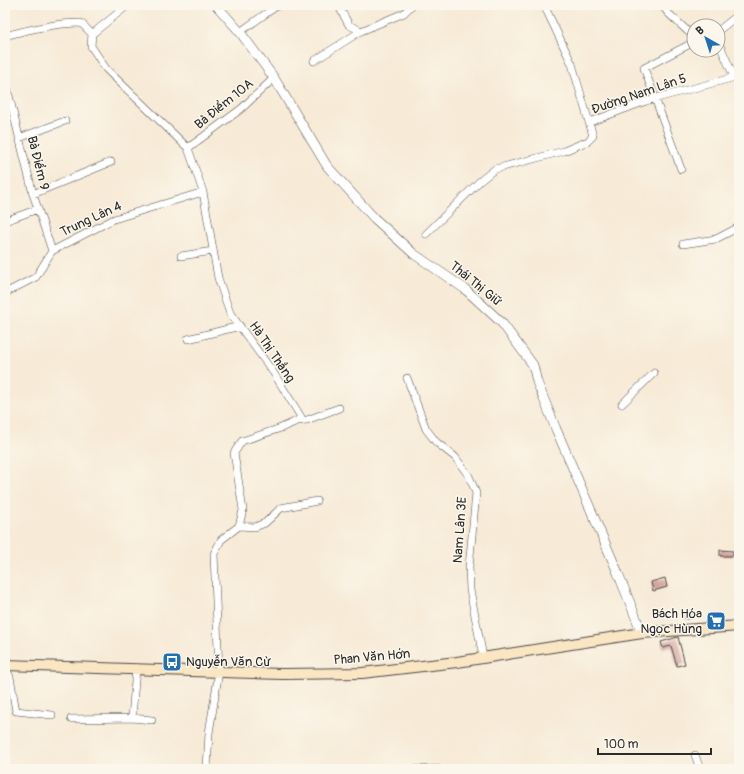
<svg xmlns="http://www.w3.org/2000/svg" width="744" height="774" font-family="Pangolin,sans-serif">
  <rect width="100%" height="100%" fill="#fbf7ec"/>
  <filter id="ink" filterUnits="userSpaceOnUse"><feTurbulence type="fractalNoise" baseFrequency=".025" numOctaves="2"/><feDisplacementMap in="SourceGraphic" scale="8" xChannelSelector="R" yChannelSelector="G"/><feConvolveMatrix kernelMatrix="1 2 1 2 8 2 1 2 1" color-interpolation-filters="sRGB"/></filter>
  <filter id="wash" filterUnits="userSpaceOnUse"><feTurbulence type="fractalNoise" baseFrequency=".012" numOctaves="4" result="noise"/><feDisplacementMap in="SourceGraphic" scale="16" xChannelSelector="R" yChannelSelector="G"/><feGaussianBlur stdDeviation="0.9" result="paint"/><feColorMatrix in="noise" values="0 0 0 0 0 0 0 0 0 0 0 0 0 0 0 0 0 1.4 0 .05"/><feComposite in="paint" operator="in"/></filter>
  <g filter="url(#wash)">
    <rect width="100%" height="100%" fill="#f7ead6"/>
    <g id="blocks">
      <path fill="#d09c9a" d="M720 550 733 551V556H720Z
        M665 578 667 587 653 591 651 582Z
        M693 612V618L685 619V613Z
        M678 637 685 664 677 666 671 646 663 648 661 642Z"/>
    </g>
  </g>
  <g filter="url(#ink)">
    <use href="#blocks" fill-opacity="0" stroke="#4a4845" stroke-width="1"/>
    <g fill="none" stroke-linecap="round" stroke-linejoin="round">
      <g stroke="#4a4845" stroke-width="8">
        <path id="minor" d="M128 5 92 34 91 46 106 69 188 148 203 192 218 278 230 313 273 372 301 417 297 421 281 428 242 441 234 453 243 510 239 526 221 540 214 554 219 671 209 733 207 769
          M338 5 349 25 361 31
          M662 5 668 13 694 37
          M718 31 733 19
          M240 32 278 5
          M5 36C30 29 55 23 81 23L92 34
          M718 41 734 77
          M314 61 361 31 404 13 412 5
          M5 79 33 194 52 251
          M590 122 646 101 739 76
          M19 138 65 121
          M188 148 241 109 274 78
          M681 169 644 68 694 42
          M33 194 111 162
          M5 221 38 209
          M426 234 480 181 495 169 564 151 588 141 593 136 572 64 544 5
          M683 244 716 239 739 227
          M181 256 213 251
          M5 293 36 277 52 251 114 219 203 192
          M188 339 240 326
          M407 378 426 429 436 442 455 457 469 476 476 493 469 567 470 590 483 657
          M622 404 654 373
          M297 421 307 420 339 408
          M239 526 255 527 265 523 281 508 317 501
          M5 667 10 677 16 711 52 715
          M132 718 136 668
          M71 719 132 718 152 720
          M695 755 700 769
          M368 769H438"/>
      </g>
      <g stroke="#4a4845" stroke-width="10">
        <path id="tertiary" d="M216 5 240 32 274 78 327 166 374 218 414 254 465 289 502 323 533 365 537 382 556 429 618 573 642 633"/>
      </g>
      <g stroke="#4a4845" stroke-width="12">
        <path id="secondary" d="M5 665 283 674 362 673 457 662 642 633 739 626"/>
      </g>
      <use href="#minor" stroke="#fff" stroke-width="7"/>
      <use href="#tertiary" stroke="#fff" stroke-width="9"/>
      <use href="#secondary" stroke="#fbe6c4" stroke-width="10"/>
    </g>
  </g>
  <defs>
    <g id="supermarket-square" transform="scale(1)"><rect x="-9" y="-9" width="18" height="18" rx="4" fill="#1f6fb2" stroke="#fbf7ec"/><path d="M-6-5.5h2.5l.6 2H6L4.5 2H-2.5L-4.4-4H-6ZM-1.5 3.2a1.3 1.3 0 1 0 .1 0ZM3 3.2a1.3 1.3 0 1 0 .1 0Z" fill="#fff"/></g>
    <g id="bus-square" transform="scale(1)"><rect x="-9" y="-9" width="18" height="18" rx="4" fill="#1f6fb2" stroke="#fbf7ec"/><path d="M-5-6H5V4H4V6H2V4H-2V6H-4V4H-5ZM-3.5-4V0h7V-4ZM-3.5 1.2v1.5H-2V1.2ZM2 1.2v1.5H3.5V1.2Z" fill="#fff"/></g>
  </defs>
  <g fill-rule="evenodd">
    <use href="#supermarket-square" x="716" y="621"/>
    <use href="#bus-square" x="172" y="662"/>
  </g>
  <g text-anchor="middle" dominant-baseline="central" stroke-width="3" stroke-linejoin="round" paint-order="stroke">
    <g font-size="13" fill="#2b2b2b" stroke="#fbf7ec">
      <text transform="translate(639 94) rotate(-19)">Đường Nam Lân 5</text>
      <text transform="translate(224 104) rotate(-39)">Bà Điểm 10A</text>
      <text transform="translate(38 163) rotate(76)">Bà Điểm 9</text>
      <text transform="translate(91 219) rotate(-25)">Trung Lân 4</text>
      <text transform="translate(476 284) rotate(39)">Thái Thị Giữ</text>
      <text transform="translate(272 352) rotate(56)">Hà Thị Thắng</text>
      <text transform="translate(460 530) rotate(-86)">Nam Lân 3E</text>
      <text transform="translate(372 657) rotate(-5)">Phan Văn Hớn</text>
    </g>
    <g font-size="13" fill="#2b2b2b" stroke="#fbf7ec" text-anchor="end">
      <text x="702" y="614">Bách Hóa<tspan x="702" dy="15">Ngọc Hùng</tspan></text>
      <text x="186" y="662" text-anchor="start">Nguyễn Văn Cừ</text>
    </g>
  </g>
  <rect width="744" height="774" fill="none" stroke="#fbf7ec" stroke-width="20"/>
  <g transform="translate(706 38) rotate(321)"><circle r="19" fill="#fbf7ec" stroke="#a8a59f"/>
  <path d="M0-3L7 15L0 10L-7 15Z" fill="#1f6fb2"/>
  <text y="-6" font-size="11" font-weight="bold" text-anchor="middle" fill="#2b2b2b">B</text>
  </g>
  <path d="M598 748v6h113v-6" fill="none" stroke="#2b2b2b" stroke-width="2"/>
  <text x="604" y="748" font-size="12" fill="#2b2b2b" stroke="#fbf7ec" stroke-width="3" paint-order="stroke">100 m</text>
</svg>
